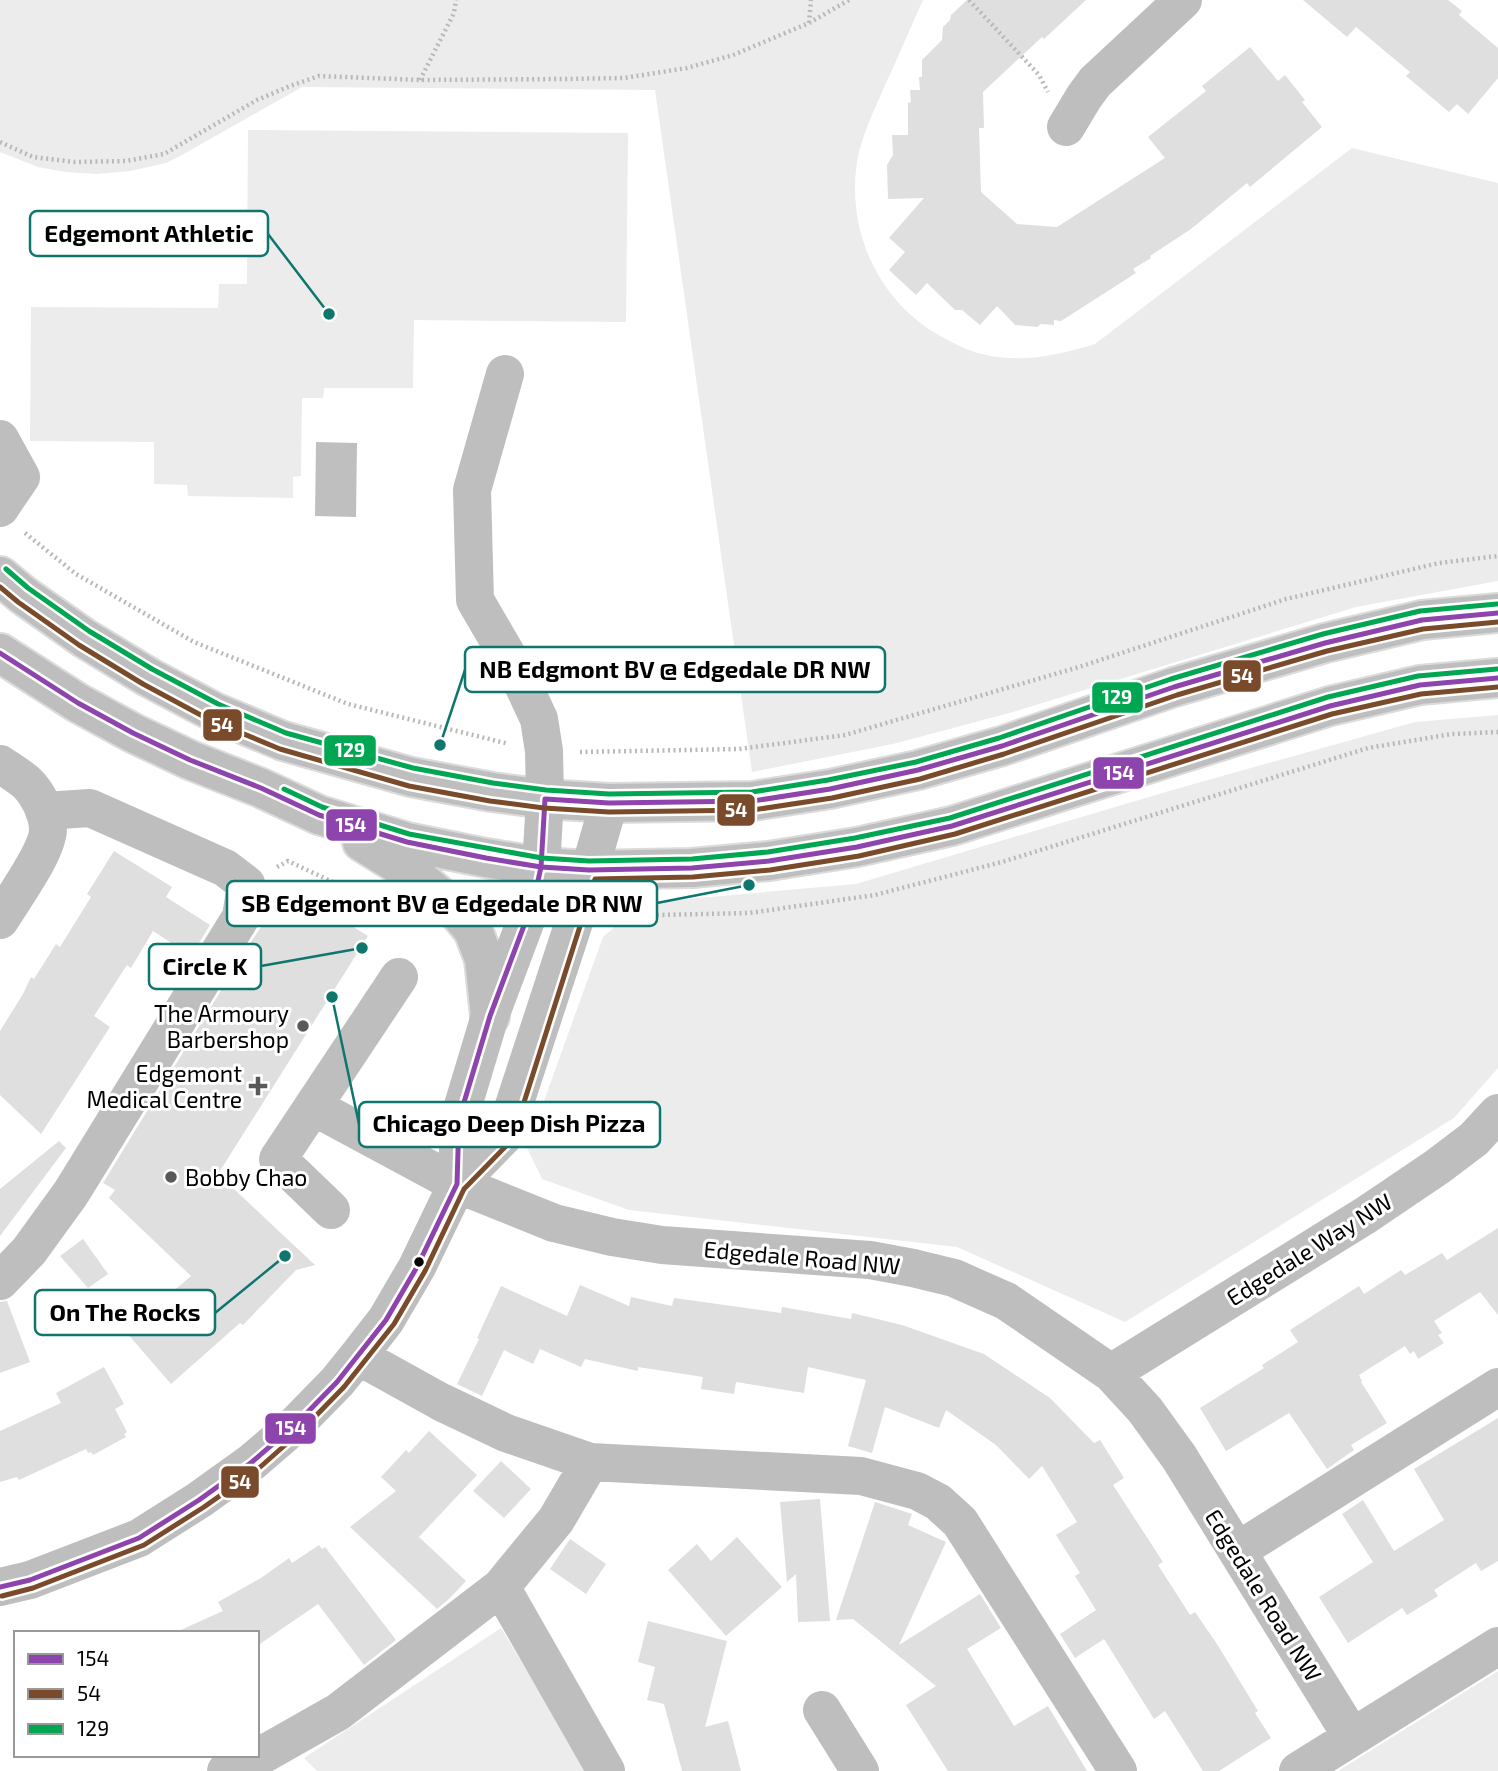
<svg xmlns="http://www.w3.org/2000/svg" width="1498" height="1771" font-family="'Exo 2',sans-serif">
  <rect width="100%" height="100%" fill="#fff"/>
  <path fill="#ececec" d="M0 0H923C909 31 896 62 882 92 872 115 861 138 857 162 846 234 881 306 946 339 958 346 972 352 986 355 1023 363 1059 355 1095 344L1352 148 1498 183V581L1356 607 1013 712 893 744 752 772 655 90 302 87 182 155 166 163 131 171 97 174 65 172 38 167 0 152Z
    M248 130 628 133 626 322 414 320 413 388H324L323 398H302L301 476 293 477V498L188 496 187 485 154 484V442L30 441 31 307 218 308 219 284H247Z
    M1498 715V1068L1454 1118 1125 1322 957 1247 629 1210 542 1179 527 1148 603 937 642 903 856 884 1169 791 1415 722Z
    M501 1628 588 1771H317L304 1758Z
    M1498 1671V1771H1338Z"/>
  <path fill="#bfbfbf" d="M316 442 357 443 356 517 315 516Z"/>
  <path fill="#dfdfdf" d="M967 0H1086L1044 39 1042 37 983 92 984 128H979L981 192 1017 224 1057 227 1165 158 1148 137 1206 91 1202 86 1250 47 1278 81 1285 75 1305 100 1302 102 1322 127 1250 187 1247 183 1191 229 1150 256 1151 258 1133 269 1136 273 1061 321 1054 320V325L1041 324 1037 327 1015 325 997 306 980 325 962 310H955L927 283 916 295 889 270 905 252 889 238 924 198 888 199 887 165 893 155 892 135H908V103L911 102 910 90H920L919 77H922V60L942 40 943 27 950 20 951 15Z
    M1303 0H1448L1462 11 1459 15 1498 48V78L1468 114 1457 104 1449 112 1406 76 1410 72 1356 27 1347 37Z
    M114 851 172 887 166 897 210 925 191 956 153 931 131 968 127 965 94 1016 110 1027 41 1134 0 1095V1031L23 994 31 977 34 979 56 944 60 947 91 897 87 894Z
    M288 886 368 936 218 1174 315 1265 296 1270 243 1325 240 1323 171 1384 126 1332 191 1276 109 1198 115 1190 103 1183 247 948Z
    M59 1141 66 1148 0 1236V1189Z
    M1498 1228V1315L1480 1292 1434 1321 1442 1333 1438 1335 1444 1343 1418 1359 1414 1351 1410 1354 1405 1346 1359 1375 1362 1381 1361 1382 1387 1423 1351 1445 1354 1450 1327 1469 1289 1413 1226 1451 1200 1408 1264 1368 1262 1365 1298 1342 1290 1330 1359 1286 1364 1294 1401 1270 1405 1275 1442 1253 1447 1260Z
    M83 1239 108 1274 88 1288 60 1256Z
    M580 1285 629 1306 631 1297 672 1306 674 1298 781 1313 782 1307 851 1319 852 1313 902 1325 984 1354 1050 1398 1094 1443 1100 1440 1124 1478 1113 1485 1163 1562 1158 1565 1190 1615 1195 1612 1217 1644 1258 1711 1255 1713 1271 1738 1219 1771H1203L1165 1711 1154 1719 1104 1639 1075 1658 1060 1634 1096 1610 1075 1576 1080 1573 1056 1535 1077 1522 1042 1466 1029 1479 996 1445 946 1410 939 1428 885 1407 872 1453 848 1446 866 1380 808 1367 804 1393 736 1382 734 1394 701 1389 703 1377 638 1367V1371L585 1359 581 1367 540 1349 533 1364 504 1350 482 1396 457 1384 479 1339 477 1338 501 1286 567 1316Z
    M7 1301 30 1362 0 1373V1302Z
    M104 1367 124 1404 115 1409 127 1432 124 1434 126 1437 93 1455 91 1452 88 1453 86 1449 19 1480 17 1477 0 1482V1431L61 1403 56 1393Z
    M1498 1418V1561L1481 1571 1476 1563 1434 1590 1438 1596 1407 1615 1402 1608 1348 1643 1319 1597 1373 1562 1342 1514 1363 1500 1394 1551 1444 1520 1414 1469Z
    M429 1431 477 1475 419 1537 466 1581 449 1599 437 1609 350 1527 396 1491 381 1477 406 1450 409 1453Z
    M501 1461 531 1489 504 1518 473 1491Z
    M820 1499 830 1621 798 1622 796 1574 787 1582 780 1502Z
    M875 1502 912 1514 908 1525 946 1542 899 1645 980 1594 1001 1628 967 1649 1014 1726 1048 1706 1087 1771H948L906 1705 936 1686 853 1619 836 1620Z
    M737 1537 782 1587 726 1636 668 1570 697 1544 711 1561Z
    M570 1539 606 1564 586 1594 550 1569Z
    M319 1545 322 1549 325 1547 396 1640 364 1665 318 1604 257 1646V1633H174L223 1611 218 1602 261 1578 289 1558 292 1563Z
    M648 1621 727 1641 705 1727 728 1721 741 1771H682L664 1704 647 1700 655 1667 638 1662Z"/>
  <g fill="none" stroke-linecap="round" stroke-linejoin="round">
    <g stroke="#dbdbdb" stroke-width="42">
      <path id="major" d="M0 576 23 595 84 638 148 677 214 712 283 741 411 777 492 792 545 799 609 803 753 801 830 789 918 770 1002 746 1174 687 1325 643 1422 620 1498 613
        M0 653 78 703 133 733 190 760 261 788 319 815 407 842 486 858 541 867 589 870 692 868 769 861 857 847 952 826 1330 706 1420 685 1498 678
        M362 842 412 873 456 910 473 930 484 959 490 1016"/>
    </g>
    <path stroke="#b9b9b9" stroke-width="4.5" stroke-dasharray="2 3.5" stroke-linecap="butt" d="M969 0 1039 75 1048 92
      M809 23 811 0
      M420 80 454 13 456 0
      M0 142 33 157 75 162 126 161 164 154 257 100 290 86 319 76 420 80 565 79 624 78 687 68 733 55 809 23 849 0
      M25 533 76 574 194 642 348 704 509 744
      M580 752 739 749 845 735 1079 667 1286 599 1439 563 1498 556
      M277 867 288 861 405 916
      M613 916 749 913 875 895 1002 862 1368 748 1452 734 1498 732"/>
    <path stroke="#bebebe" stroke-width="38" d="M1066 127 1084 97 1095 82 1183 0
      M0 439 21 477 0 508
      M0 764C9 770 19 776 27 783 38 794 47 812 48 828 49 850 12 900 0 920
      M314 1107 457 1184 554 1223 612 1237 662 1245 870 1260 913 1268 954 1278 1006 1301 1111 1373 1145 1410 1179 1457 1352 1737
      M457 1184 459 1119 490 1016 534 899 541 867 545 799 544 751 539 719 518 674 475 600 472 490 505 374
      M331 1210 278 1159 399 977
      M0 1281 29 1251 71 1193 241 917 246 884 225 868 90 808 44 811
      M1111 1373 1366 1215 1437 1167 1474 1139 1498 1113
      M590 1462 861 1476 917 1491 938 1502 960 1522 1118 1771
      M1237 1551 1498 1387
      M0 1587 30 1580 139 1538 199 1500 252 1462 296 1424 337 1382 358 1356 386 1320 417 1267 457 1184 504 1136 578 910 609 803
      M501 1587 606 1771
      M822 1710 860 1771
      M226 1771 255 1759 338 1712 501 1587 556 1520 590 1462 506 1433 441 1402 358 1356
      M1298 1771 1498 1646"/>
    <use href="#major" stroke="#bebebe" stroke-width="38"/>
    <g stroke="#fff" stroke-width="10">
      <path id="bus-1" d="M0 653 78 703 133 733 190 760 261 788 319 815 407 842 486 858 541 867 589 870 692 868 769 861 857 847 952 826 1330 706 1420 685 1498 678
        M0 1587 30 1580 139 1538 199 1500 252 1462 296 1424 337 1382 386 1320 417 1267 457 1184 459 1119 490 1016 534 899 541 867 545 799 609 803 753 801 830 789 918 770 1002 746 1174 687 1325 643 1422 620 1498 613"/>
    </g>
    <g stroke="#fff" stroke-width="10">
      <path id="bus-2" d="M0 587 18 602 79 645 143 684 210 720 280 749 409 786 490 801 544 808 609 812 753 810 832 798 920 779 1004 754 1177 695 1327 651 1423 629 1498 622
        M2 1596 33 1588 144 1545 204 1507 258 1469 302 1430 344 1387 394 1324 425 1271 464 1189 512 1140 595 879 693 877 770 870 859 856 955 834 1332 714 1421 694 1498 687"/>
    </g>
    <g stroke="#fff" stroke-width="10">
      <path id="bus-3" d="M6 569 28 588 89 631 152 669 218 704 286 733 413 768 493 783 546 790 609 794 752 792 828 780 916 762 999 738 1171 679 1323 634 1420 611 1497 604
        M284 789 322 807 409 834 542 858 589 861 692 859 768 852 855 838 950 818 1328 697 1418 676 1497 669"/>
    </g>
    <use href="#bus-1" stroke="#8e44ad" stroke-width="5"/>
    <use href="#bus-2" stroke="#7a4b2a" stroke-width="5"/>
    <use href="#bus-3" stroke="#00a651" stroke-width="5"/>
  </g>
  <g fill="#595959" stroke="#fff" stroke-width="2.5">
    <circle cx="303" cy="1026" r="7"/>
    <path d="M254.5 1075.5h7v7h7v7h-7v7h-7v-7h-7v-7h7z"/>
    <circle cx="171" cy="1177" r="7"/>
  </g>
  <circle fill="#000" stroke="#fff" stroke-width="2.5" cx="419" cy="1262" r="6"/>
  <g text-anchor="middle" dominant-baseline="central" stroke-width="6" stroke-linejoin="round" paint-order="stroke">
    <g font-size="23" fill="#000" stroke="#fff" text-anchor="end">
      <text x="289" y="1013">The Armoury<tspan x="289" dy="26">Barbershop</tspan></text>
      <text x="242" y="1073">Edgemont<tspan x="242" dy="26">Medical Centre</tspan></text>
      <text x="185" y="1177" text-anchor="start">Bobby Chao</text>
    </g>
    <g font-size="23" fill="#000" stroke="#fff">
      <text transform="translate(1309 1249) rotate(-32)">Edgedale Way NW</text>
      <text transform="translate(802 1257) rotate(5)">Edgedale Road NW</text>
      <text transform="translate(1264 1595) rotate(58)">Edgedale Road NW</text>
    </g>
  </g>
  <path fill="none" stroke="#0f766e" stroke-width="2.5" d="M329 314L268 234M440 745L465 670M749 885L657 903M362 948L261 966M332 997L359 1124M285 1256L215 1313"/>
  <g fill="#0f766e" stroke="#fff" stroke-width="2.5">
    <circle cx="329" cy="314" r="7"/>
    <circle cx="440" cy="745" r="7"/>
    <circle cx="749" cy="885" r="7"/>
    <circle cx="362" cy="948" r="7"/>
    <circle cx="332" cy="997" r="7"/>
    <circle cx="285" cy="1256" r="7"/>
  </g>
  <g fill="#fff" stroke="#0f766e" stroke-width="2.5">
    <rect x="30" y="211" width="238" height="45" rx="7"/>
    <rect x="465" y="647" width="420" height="45" rx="7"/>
    <rect x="227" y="881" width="430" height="45" rx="7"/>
    <rect x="149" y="944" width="112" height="45" rx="7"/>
    <rect x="359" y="1102" width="301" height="45" rx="7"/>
    <rect x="35" y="1290" width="180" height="45" rx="7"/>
  </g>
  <g font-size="24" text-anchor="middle" font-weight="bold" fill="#000">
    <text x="149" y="242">Edgemont Athletic</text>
    <text x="675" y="678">NB Edgmont BV @ Edgedale DR NW</text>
    <text x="442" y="912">SB Edgemont BV @ Edgedale DR NW</text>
    <text x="205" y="975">Circle K</text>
    <text x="509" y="1132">Chicago Deep Dish Pizza</text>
    <text x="125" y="1321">On The Rocks</text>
  </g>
  <g stroke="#fff" stroke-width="2.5">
    <rect x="1222" y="659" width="40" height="34" rx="7" fill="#7a4b2a"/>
    <rect x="1091" y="681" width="53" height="33" rx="7" fill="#00a651"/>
    <rect x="202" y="708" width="41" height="34" rx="7" fill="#7a4b2a"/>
    <rect x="323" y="734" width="54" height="33" rx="7" fill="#00a651"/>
    <rect x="1092" y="756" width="53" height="34" rx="7" fill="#8e44ad"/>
    <rect x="716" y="793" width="40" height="34" rx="7" fill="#7a4b2a"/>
    <rect x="325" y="808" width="53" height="34" rx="7" fill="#8e44ad"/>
    <rect x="264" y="1412" width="53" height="33" rx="7" fill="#8e44ad"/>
    <rect x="220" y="1465" width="40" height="34" rx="7" fill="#7a4b2a"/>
  </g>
  <g font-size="19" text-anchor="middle" font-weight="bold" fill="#fff">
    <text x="1242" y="683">54</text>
    <text x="1117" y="704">129</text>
    <text x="222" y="732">54</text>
    <text x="350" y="757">129</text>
    <text x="1119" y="780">154</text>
    <text x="736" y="817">54</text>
    <text x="351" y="832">154</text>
    <text x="291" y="1435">154</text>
    <text x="240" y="1489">54</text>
  </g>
  <rect x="14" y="1631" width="245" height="126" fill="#ffffff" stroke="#999999" stroke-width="2"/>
  <rect x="28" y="1654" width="35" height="10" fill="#8e44ad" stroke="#999999" stroke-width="2"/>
  <text x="77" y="1666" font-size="21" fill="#000000">154</text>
  <rect x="28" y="1689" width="35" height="10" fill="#7a4b2a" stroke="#999999" stroke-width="2"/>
  <text x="77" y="1701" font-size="21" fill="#000000">54</text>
  <rect x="28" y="1724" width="35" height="10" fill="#00a651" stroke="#999999" stroke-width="2"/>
  <text x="77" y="1736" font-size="21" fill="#000000">129</text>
</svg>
